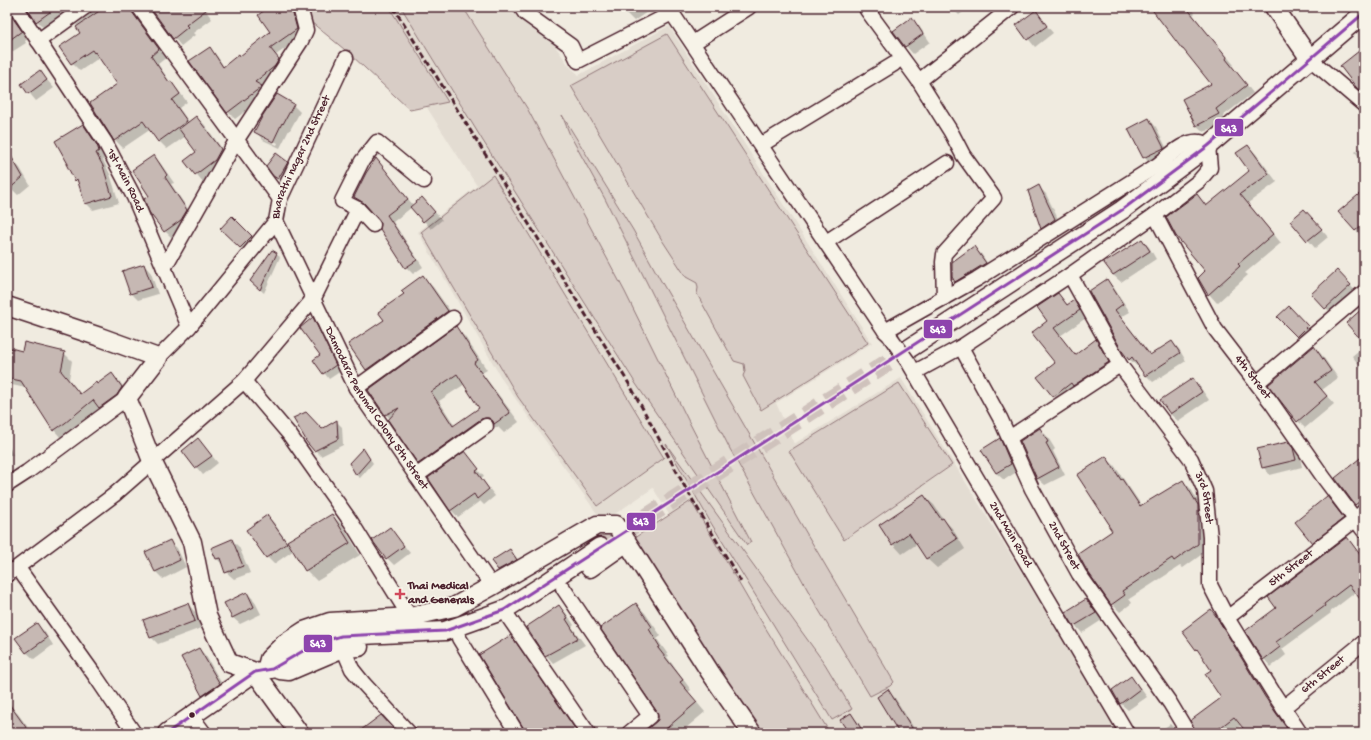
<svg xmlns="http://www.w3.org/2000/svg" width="1371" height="740" font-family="'Gochi Hand',sans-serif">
  <rect width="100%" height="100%" fill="#f0ebe0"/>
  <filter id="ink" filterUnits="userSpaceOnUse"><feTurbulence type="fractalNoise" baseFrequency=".025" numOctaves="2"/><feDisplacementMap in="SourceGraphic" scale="8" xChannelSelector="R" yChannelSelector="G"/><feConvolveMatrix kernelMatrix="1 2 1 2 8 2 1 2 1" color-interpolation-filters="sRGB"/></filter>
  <g filter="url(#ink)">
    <path fill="#e3dcd2" d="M311 7H528L569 66 579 75 669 26 872 343 776 403 794 444 901 378 1121 733H755L673 521 653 488 603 522 503 381 418 232 477 186 417 92Z"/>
    <path fill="#d8cdc6" stroke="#917678" d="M301 7H389L448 102 410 110 350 54 311 22Z
      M401 7H463L527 108 625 292 687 418 751 542 747 545 636 384 483 141Z
      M667 34 868 343 761 410 743 376 745 371 744 364 734 361 697 294 698 288 697 283 686 277 662 240 571 86Z
      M562 115 633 230 661 281 804 529 894 682 890 686 870 696 817 607 730 449 605 199 570 135Z
      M493 175 664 458 597 506 518 397 421 232Z
      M899 383 952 465 844 540 789 451Z
      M666 444 825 664 852 709 832 720 711 523Z
      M691 501 752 606 830 733H760L631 540Z"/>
    <path fill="#0003" fill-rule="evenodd" d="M27 7H91L45 29 37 21Z
      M94 7H104V9L107 7H144L138 16 140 21 167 57 158 64 170 82 178 90 187 102 179 108 189 122 196 117 204 124 228 157 222 168 203 182 186 161 198 152 186 136 167 149 159 141 151 129 123 148 115 140 119 84 100 57 80 71 72 63 82 33 76 25 93 11Z
      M150 7H203L212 19 193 33 195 35 181 46 174 38Z
      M270 7H289L300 22 303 36 276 55 285 67 267 95 235 119 228 112 191 61 210 49 217 56 224 67 240 57 271 33Z
      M620 7H654L634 21Z
      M951 7H970L959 15Z
      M1152 7H1191L1195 13 1193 15 1234 65 1232 66 1253 93 1223 116 1226 121 1204 132 1196 125 1212 84Z
      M1035 12 1053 33 1035 47 1017 25Z
      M12 18 19 25 28 39 25 41 26 43 7 55V21Z
      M911 19 919 26 930 42 913 54 906 46Z
      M40 72 54 88 36 101 22 84Z
      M293 105 300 112 290 130H289L280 148 263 140 256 132ZM263 136 278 143 277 145 263 138Z
      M1149 119 1156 127 1170 155 1151 165 1144 157Z
      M83 126 90 133 104 153 105 159 103 160 110 174 119 203 93 210 86 203 80 184 76 180 69 164Z
      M1364 145V163L1355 152Z
      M1248 146 1256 154 1277 182 1248 203 1281 243 1245 273 1248 275 1217 303 1209 294 1199 278 1207 271 1197 195 1207 206 1250 171Z
      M154 156 161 164 174 183 171 184 194 218 189 227 172 238 165 231 151 196Z
      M376 159 382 166 413 205 422 198 442 220 431 229 412 207 393 222 423 267 413 274 406 267 382 223 371 209 362 204 355 197Z
      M12 160 20 168 30 185 18 195 11 188 7 181V162Z
      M287 162 295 170 282 183 274 175Z
      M1039 187 1046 194 1062 227 1049 235 1042 228Z
      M1364 191V237L1363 238 1340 213Z
      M1304 210 1328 237 1315 248 1292 221Z
      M232 218 259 244 248 255 222 229Z
      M1142 240 1149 247 1156 259 1121 282 1113 275 1106 263Z
      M974 248 982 255 992 271 963 288 956 281Z
      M272 251 280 257 264 293 251 281Z
      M144 265 151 273 158 294 138 300 131 293Z
      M423 277 433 287 458 322 377 380 367 370 349 345 386 320 405 294Z
      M1344 278 1357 293 1333 315 1326 308Z
      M1107 280 1114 288 1130 312 1121 317 1151 355 1172 342 1179 349 1186 361 1153 382 1146 375 1139 365 1137 366 1129 359 1123 351Z
      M1058 294 1068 305 1074 301 1081 309 1086 318 1060 336 1076 355 1096 341 1103 348 1115 369 1061 403 1054 396 1056 364 1049 321Z
      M1289 307 1315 334 1305 343 1279 317Z
      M313 319 318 324 341 371 329 379 314 360 321 355Z
      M456 328 465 337 487 370 482 373 519 422 504 433 498 427H495L491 428 428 472 419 463 390 420V419L386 414ZM465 384 480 408 455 426 439 401Z
      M1364 346V371L1352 356Z
      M1314 347 1321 354 1338 378 1322 390 1334 404 1305 428 1298 421Z
      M7 348 22 352 64 353 72 361 69 379 81 395 112 374 120 382 129 396 108 415 100 408 73 430 61 438 54 430 26 388 7 384Z
      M1193 379 1200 387 1209 400 1178 421 1170 414 1162 401Z
      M336 421 342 427 343 445 321 456 315 450 322 431Z
      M1040 429 1047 436 1055 449 1053 451 1065 475 1045 485 1037 478Z
      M198 439 218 463 203 475 183 451Z
      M1000 440 1007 447 1018 471 1004 480 996 473Z
      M7 442 13 455H7Z
      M1288 443 1300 457 1302 467 1270 475 1263 467Z
      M363 449 373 463 360 478 356 475 351 464Z
      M1364 457V512L1356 504Z
      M469 458 481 474 482 473 484 476 481 478 495 496 484 505 480 501 458 517 451 510Z
      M1106 458 1114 465 1142 506 1183 481 1191 489 1205 513V552L1183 568 1180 566 1129 599 1132 603 1120 612 1112 604 1114 532 1110 524Z
      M924 496 934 505 944 520 952 528 965 549 937 568 927 559 917 544 902 554 893 544Z
      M1327 497 1337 508 1354 529 1323 553 1312 542Z
      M332 515 343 526 360 555 317 581 306 570 294 550 274 564 267 557V516L274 523 287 542Z
      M390 528 410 553 394 565 387 558Z
      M1347 538 1364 559V602L1356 592 1330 612 1331 613 1282 649 1286 655 1271 667 1264 659 1247 632 1278 608Z
      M232 540 239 547 250 573 234 579 226 572 224 566 217 559Z
      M169 541 177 548 186 567 163 579 156 572 146 552Z
      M510 551 517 558 523 567 506 577 493 562Z
      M247 593 254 600 261 614 240 624 232 617Z
      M1086 600 1093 607 1102 620 1082 633 1075 625Z
      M188 604 195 612 201 628 158 644 151 637Z
      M636 604 645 613 661 636 657 639 669 656 667 657 691 690 688 692 705 712 680 733H644L659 719Z
      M559 606 566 613 574 625 572 627 585 645 553 663 546 655 527 628Z
      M1211 611 1225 627 1272 705 1291 733H1248L1241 725 1230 733H1197L1222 698 1212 670Z
      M36 624 44 631 53 645 34 659 26 652Z
      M510 637 519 645 579 733H526Z
      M199 649 206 656 226 691 210 702 203 695Z
      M1131 678 1138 685 1147 697 1128 710 1120 703Z
      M888 691 895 698 917 733H900Z
      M7 703 18 714 32 733H7Z
      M851 715 858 722 865 733H850Z
      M1170 724 1179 733H1157Z
      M389 725 397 733H358Z"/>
    <path fill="#c6b8b3" stroke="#4a1f2b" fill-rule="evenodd" d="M28 7H57L36 22 27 8Z
      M105 7H131L132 12 159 49 151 56 169 82 171 81 180 94 172 100 187 121 158 142 143 121 114 141 90 103 117 84 95 52 94 53 92 50 71 64 59 47 80 33 76 27Z
      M150 7H210L186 25 188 27 173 39Z
      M269 7H288L293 14 297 29 270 48 279 59 275 66 255 82 262 86 260 88 227 113 189 61 210 47 223 67 239 54 240 56 270 32 258 15Z
      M1150 7H1186L1227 57 1226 59 1247 85 1216 109 1219 114 1196 126 1182 99 1211 84 1183 49H1182Z
      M1036 10 1047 26 1027 40 1016 25Z
      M12 17 22 31 7 42V20Z
      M912 17 923 34 905 47 893 31Z
      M1359 51 1364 58V94L1356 87 1340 66Z
      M40 70 47 80 28 94 21 84Z
      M277 94 294 104 283 124 282 123 273 142 254 132 263 115Z
      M196 116 221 149 215 160 195 175 184 161 196 152 179 129Z
      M1149 118 1164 148 1143 158 1128 129Z
      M83 124 97 145 99 151 96 153 103 166 112 196 85 204 77 179 75 181 66 164H68L55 141Z
      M1248 145 1269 174 1240 194 1273 234 1238 264 1240 266 1208 295 1198 278 1205 271 1176 236 1166 217 1197 194 1206 206 1249 171 1236 153Z
      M7 149 23 177 7 191Z
      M276 153 288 162 278 179 273 176 266 166Z
      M154 155 167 175 165 177 187 210 181 220 164 232 149 212 144 199 149 196 132 170Z
      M376 158 408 199 387 215 417 260 405 268 380 229 381 223 379 220 364 203 354 197 366 173Z
      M1039 185 1055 219 1041 229 1028 191Z
      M1364 190V223L1355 231 1338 212Z
      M422 197 435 212 423 222 410 207Z
      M1304 209 1322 229 1307 241 1290 221Z
      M232 216 252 236 240 248 220 229Z
      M1142 239 1150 251 1113 275 1104 263Z
      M974 246 986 263 955 282 952 277V262Z
      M272 250 277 253 260 290 250 281Z
      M144 264 152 287 130 294 122 271Z
      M1337 270 1351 285 1325 309 1311 294Z
      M423 275 448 311 366 370 348 344 384 320 378 312 404 294 401 291Z
      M1107 279 1123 304 1115 310 1150 355 1172 341 1180 353 1145 376 1132 357 1129 360 1122 351 1089 291Z
      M1058 293 1067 305 1074 300 1080 310 1054 328 1075 355 1096 339 1109 362 1073 386 1071 383 1053 397 1037 377 1055 363 1031 333 1047 321 1037 307Z
      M1289 306 1308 326 1297 337 1277 317Z
      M1364 307V343L1346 323Z
      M313 317 336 365 323 374 313 360 320 355 300 328Z
      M456 326 478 360 474 363 510 413 494 424 493 421 489 418H485L481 419 418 464 388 420 399 408 385 415 368 390ZM457 374 479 408 453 426 431 392Z
      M24 342 65 352 61 371 80 394 96 382 97 384 112 373 122 387 117 395 99 408 93 400 65 423 53 431 21 381 7 378V347L22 351Z
      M1314 346 1331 371 1315 382 1327 396 1297 422 1268 385Z
      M1193 378 1202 392 1170 414 1160 400Z
      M306 412 322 429 337 420 338 439 314 451 305 440H306L293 418Z
      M1040 428 1048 442 1046 443 1059 467 1037 479 1020 441Z
      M198 438 212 456 195 468 182 451Z
      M1000 438 1011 464 996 473 981 450Z
      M1288 442 1293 448 1296 460 1262 468 1257 449Z
      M363 448 370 459 356 475 349 463Z
      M465 451 479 469 476 471 489 489 477 499 474 494 450 511 428 478Z
      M1364 455V498L1355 505 1335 478Z
      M1106 456 1121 480 1122 479 1140 506 1183 480 1198 505V544L1174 561 1172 558 1122 591 1125 595 1111 605 1086 569 1078 554 1112 531 1108 525 1109 524 1077 475Z
      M924 495 941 519 943 518 957 539 926 559 909 533 892 545 879 525Z
      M1327 496 1344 518 1312 543 1295 522Z
      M332 514 350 543 305 571 287 541Z
      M267 515 287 543 266 558 246 530Z
      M390 527 404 546 386 559 372 540Z
      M1347 537 1364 560V604L1349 585 1324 604 1325 606 1276 642 1280 647 1263 660 1245 631 1276 608 1268 597Z
      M232 539 243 566 225 573 220 558 216 559 211 548Z
      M170 540 180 560 155 572 145 552Z
      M510 549 517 560 498 570 491 561Z
      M247 592 254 607 232 618 224 603Z
      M1086 599 1096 613 1074 626 1065 612Z
      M188 603 195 621 150 638 143 620Z
      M636 603 652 627 649 629 660 647 658 648 683 680 680 682 697 702 661 733H643L658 720V716L657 712 600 628Z
      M559 605 568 618 566 619 578 638 545 656 526 627Z
      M1211 609 1218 619 1265 697 1290 733H1247L1234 717 1213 733H1196L1190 721 1221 698 1205 674 1211 670 1197 649 1196 650 1182 631Z
      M37 623 47 638 26 653 15 638Z
      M511 635 578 733H525L524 729 479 655Z
      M199 648 220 684 202 696 181 657Z
      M1131 676 1140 689 1120 704 1112 690Z
      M888 689 915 733H899L877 697Z
      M7 701 30 733H7Z
      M851 713 864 733H849L840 720Z
      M381 715 393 728 387 733H357Z"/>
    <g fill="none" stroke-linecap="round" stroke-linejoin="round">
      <path stroke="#cfc2bc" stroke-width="18" stroke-dasharray="18 9" stroke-linecap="butt" d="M600 547 907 350"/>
      <g stroke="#4a1f2b" stroke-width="10">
        <path id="service" d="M525 13 534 7"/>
      </g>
      <g stroke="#4a1f2b" stroke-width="17">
        <g id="minor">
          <path id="s1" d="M16 7 105 142 134 197 189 327 158 358"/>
          <path d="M139 7 280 199"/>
          <path d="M521 7 525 13 571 46 578 61 672 13 885 331 891 337"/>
          <path d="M871 7 867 10 919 81 951 132 963 155 994 198 944 254 943 262 944 298"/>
          <path d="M38 41 85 7"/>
          <path d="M693 43 749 7"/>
          <path d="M1310 59 1364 105"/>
          <path d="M919 81 1012 7"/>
          <path d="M761 145 894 64"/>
          <path id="s2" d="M1155 215 1215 329 1271 402 1324 478 1364 531"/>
          <path id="s3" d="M276 221 356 388 492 586"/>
          <path d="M373 225 358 209 342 201 362 161 377 142 424 181"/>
          <path d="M826 242 947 163"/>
          <path d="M164 268 236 141 301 41 306 30 300 7"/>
          <path id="s4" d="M1070 275 1120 365 1191 459 1205 491 1210 537V585L1227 618 1274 694 1300 733"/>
          <path id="s5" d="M189 327 276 221 280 199 346 58"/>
          <path d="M885 331 977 279 1156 166C1167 158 1185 139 1200 142 1203 142 1206 145 1208 146L1210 168 1199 181 1155 215 1070 275 961 347 915 372"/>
          <path id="s6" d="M961 347 1000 418 1032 489 1079 574 1170 703 1188 733"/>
          <path id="s7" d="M910 365 1127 733"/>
          <path d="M244 381 289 434 351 522 410 617"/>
          <path d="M1257 383 1364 292"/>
          <path d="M356 388 453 318"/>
          <path d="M1009 438 1120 365"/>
          <path d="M416 476 486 426"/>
          <path d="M7 485 27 472 127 398"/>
          <path d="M18 568 96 677 134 733"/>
          <path d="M7 575 114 495 244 381 314 298 358 209"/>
          <path d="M563 588 650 716 629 733"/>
          <path d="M509 618 588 733"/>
          <path id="s8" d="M1227 618 1355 520 1364 511"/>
          <path d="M459 638 517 733"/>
          <path d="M343 648 352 669 364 684 409 733"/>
          <path id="s9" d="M1283 708 1364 642"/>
          <path d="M192 717 204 733"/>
        </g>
      </g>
      <g stroke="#4a1f2b" stroke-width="21">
        <path id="tertiary" d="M1274 7 1310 59
          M7 306 100 337 158 358 127 398 152 461 192 542 207 616 229 663 255 672 299 733
          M907 350 1122 210 1208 146 1364 13
          M590 568 627 542
          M266 670 269 659 284 644 304 631 330 622 410 617 454 607 492 586 597 525H616L710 672 752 733
          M280 670 289 671 343 648 359 647
          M167 733 255 672 272 669 315 644 341 636 445 631 504 610 548 582 600 547"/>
      </g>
      <use href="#service" stroke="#f7f3e8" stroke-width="7"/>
      <use href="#minor" stroke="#f7f3e8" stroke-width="14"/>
      <use href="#tertiary" stroke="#f7f3e8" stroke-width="18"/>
      <path stroke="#4a1f2b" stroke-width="3" stroke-dasharray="6 3" stroke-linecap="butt" d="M393 7 631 387 685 487 741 582"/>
      <g stroke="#4a1f2b" stroke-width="17" stroke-linecap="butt">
        <path id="minor-bridge" d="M891 338 909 363"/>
      </g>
      <use href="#minor-bridge" stroke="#f7f3e8" stroke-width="14"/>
      <g stroke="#f7f3e8" stroke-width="6">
        <path id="bus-1" d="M167 733 255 672 272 669 315 644 341 636 445 631 504 610 1122 210 1208 146 1364 13"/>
      </g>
      <use href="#bus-1" stroke="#8e44ad" stroke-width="3"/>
    </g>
  </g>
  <path fill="#d1495b" stroke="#f7f3e8" stroke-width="1.5" d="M398 588h4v4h4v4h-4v4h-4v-4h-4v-4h4z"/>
  <circle fill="#4a1f2b" stroke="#f7f3e8" stroke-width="1.5" cx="192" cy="715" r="3.5"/>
  <g text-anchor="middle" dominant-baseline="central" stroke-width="3" stroke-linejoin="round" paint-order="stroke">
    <g font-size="12" fill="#4a1f2b" stroke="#f7f3e8">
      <text stroke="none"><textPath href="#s5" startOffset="206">Bharathi nagar 2nd Street</textPath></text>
      <text stroke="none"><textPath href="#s1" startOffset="205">1st Main Road</textPath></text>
      <text stroke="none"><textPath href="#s2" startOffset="190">4th Street</textPath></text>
      <text stroke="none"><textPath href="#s3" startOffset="213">Damodara Perumal Colony 5th Street</textPath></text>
      <text stroke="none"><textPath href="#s4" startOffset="262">3rd Street</textPath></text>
      <text stroke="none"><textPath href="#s7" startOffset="197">2nd Main Road</textPath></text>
      <text stroke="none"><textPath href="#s6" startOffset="224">2nd Street</textPath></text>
      <text stroke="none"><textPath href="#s8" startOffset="81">5th Street</textPath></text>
      <text stroke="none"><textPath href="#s9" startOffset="52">6th Street</textPath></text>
    </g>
    <g font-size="12" font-weight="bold" fill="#4a1f2b" stroke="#f7f3e8" text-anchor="start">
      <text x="408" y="587">Thai Medical<tspan x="408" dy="14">and Generals</tspan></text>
    </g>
  </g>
  <g stroke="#f7f3e8" stroke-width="1.5">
    <rect x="1214" y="118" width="30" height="19" rx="4" fill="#8e44ad"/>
    <rect x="923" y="319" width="30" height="20" rx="4" fill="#8e44ad"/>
    <rect x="626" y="512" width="30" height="19" rx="4" fill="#8e44ad"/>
    <rect x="303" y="634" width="30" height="19" rx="4" fill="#8e44ad"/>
  </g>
  <g font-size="11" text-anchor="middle" font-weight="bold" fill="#fff">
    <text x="1229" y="132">S43</text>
    <text x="938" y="333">S43</text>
    <text x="641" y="525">S43</text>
    <text x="318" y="647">S43</text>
  </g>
  <rect width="1371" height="740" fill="none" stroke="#f7f3e8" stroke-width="24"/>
  <rect x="12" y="12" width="1347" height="716" fill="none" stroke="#4a1f2b" stroke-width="1.5" filter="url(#ink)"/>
</svg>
